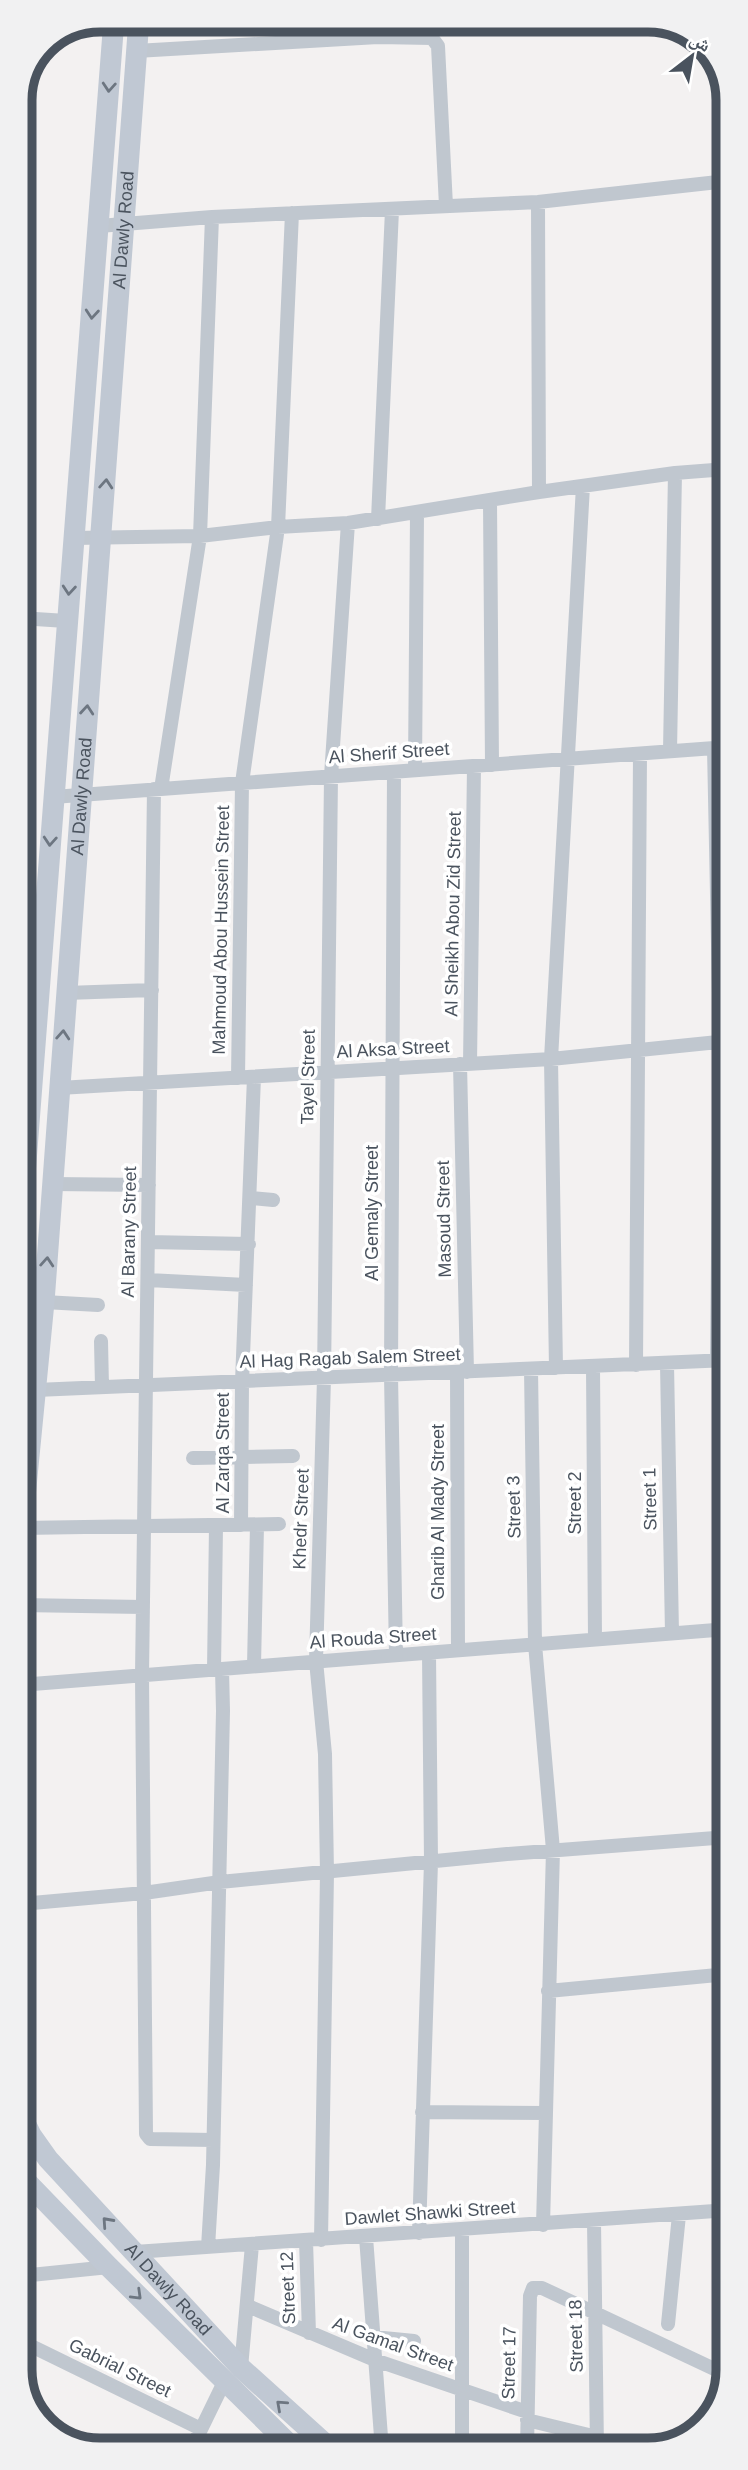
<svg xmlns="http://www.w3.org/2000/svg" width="748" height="2470" font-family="Helvetica,'Noto Naskh Arabic',sans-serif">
  <rect width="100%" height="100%" fill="#f3f1f1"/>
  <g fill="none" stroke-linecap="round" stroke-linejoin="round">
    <path stroke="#c0c7cf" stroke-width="14" d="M136 51 378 37 432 38 438 46 446 206
      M538 202 539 492
      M99 226 212 217 538 202 727 181
      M490 501 492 765
      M378 519 392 210
      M73 538 200 536 278 527 348 523 539 492 675 473 727 469
      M20 618 66 621
      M714 748 720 1042 717 1360
      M670 751 675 473
      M415 770 417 514
      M394 772 391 1375 396 1655
      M154 789 142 1675 146 2134 150 2139 213 2140
      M161 789 200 536 212 217
      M53 797 728 747
      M66 993 152 990
      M460 1064 467 1372
      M470 1064 474 766
      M238 1078 242 783 278 527 292 213
      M59 1088 551 1059 728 1041
      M52 1184 149 1185
      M251 1198 273 1200
      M148 1242 249 1244
      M148 1280 246 1285
      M44 1302 98 1305
      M101 1341 102 1387
      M667 1364 672 1633
      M636 1365 640 754
      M593 1367 595 1639
      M556 1368 551 1059 583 486
      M531 1369 535 1644 553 1850 543 2225
      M457 1372 458 1650
      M36 1390 728 1360
      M193 1458 293 1456
      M241 1525 242 1382 254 1077
      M22 1528 279 1524
      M20 1605 143 1607
      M254 1666 257 1525
      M214 1670 216 1526
      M20 1685 728 1629
      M21 1904 144 1893 220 1882 507 1854 728 1837
      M548 1991 728 1974
      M422 2112 546 2113
      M594 2221 597 2449
      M462 2230V2450
      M419 2233 431 1862 429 1653
      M366 2237 382 2450
      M321 2240 327 1873 325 1754 316 1661 324 1378 331 776 348 523
      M306 2241 309 2333
      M208 2247 213 2165 223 1711 222 1669
      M135 2252 729 2210
      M21 2276 109 2267
      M248 2306 375 2360 527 2412
      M668 2324 679 2215
      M373 2337 414 2341
      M21 2341 201 2429
      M241 2368 252 2245
      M527 2420 597 2437
      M197 2437 221 2450
      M527 2449 530 2296 533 2288H542L727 2375
      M191 2450 225 2380"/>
    <g stroke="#c0c8d3" stroke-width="21">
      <path d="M20 1240 114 19"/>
      <path id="s1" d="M20 1574 22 1528 44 1302 139 19"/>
      <path id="s2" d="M21 2115 31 2135 48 2159 241 2368 332 2450"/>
      <path d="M21 2176 109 2267 295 2450"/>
    </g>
  </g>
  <defs><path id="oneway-chevron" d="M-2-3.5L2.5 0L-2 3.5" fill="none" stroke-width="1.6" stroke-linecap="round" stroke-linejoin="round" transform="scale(1.75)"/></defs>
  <g stroke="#6d7681">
    <use href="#oneway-chevron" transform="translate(109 87) rotate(94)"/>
    <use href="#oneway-chevron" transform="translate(92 314) rotate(95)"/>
    <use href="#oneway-chevron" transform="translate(106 484) rotate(-86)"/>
    <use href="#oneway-chevron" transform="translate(69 590) rotate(95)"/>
    <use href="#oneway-chevron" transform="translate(87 710) rotate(-85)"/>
    <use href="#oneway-chevron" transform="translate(50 841) rotate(94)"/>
    <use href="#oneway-chevron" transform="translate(63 1035) rotate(-86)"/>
    <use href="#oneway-chevron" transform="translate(47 1262) rotate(-86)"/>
    <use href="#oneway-chevron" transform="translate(107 2222) rotate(-132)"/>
    <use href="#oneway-chevron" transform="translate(137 2295) rotate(44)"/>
    <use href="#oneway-chevron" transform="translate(281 2405) rotate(-138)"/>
  </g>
  <g text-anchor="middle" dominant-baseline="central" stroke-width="7" stroke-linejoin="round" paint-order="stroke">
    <g font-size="18" fill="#4a535e" stroke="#fff">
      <text stroke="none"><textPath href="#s1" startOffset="1348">Al Dawly Road</textPath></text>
      <text transform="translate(389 753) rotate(-4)">Al Sherif Street</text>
      <text stroke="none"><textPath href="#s1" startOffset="780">Al Dawly Road</textPath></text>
      <text transform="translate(453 914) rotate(-89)">Al Sheikh Abou Zid Street</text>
      <text transform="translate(221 930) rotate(-89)">Mahmoud Abou Hussein Street</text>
      <text transform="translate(393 1049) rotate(-3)">Al Aksa Street</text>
      <text transform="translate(308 1077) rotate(-89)">Tayel Street</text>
      <text transform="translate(372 1213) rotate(-90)">Al Gemaly Street</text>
      <text transform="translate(444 1219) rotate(-91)">Masoud Street</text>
      <text transform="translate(129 1232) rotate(-89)">Al Barany Street</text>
      <text transform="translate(350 1358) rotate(-2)">Al Hag Ragab Salem Street</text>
      <text transform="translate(223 1453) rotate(-90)">Al Zarqa Street</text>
      <text transform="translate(650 1499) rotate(-91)">Street 1</text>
      <text transform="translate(575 1503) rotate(-90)">Street 2</text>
      <text transform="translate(514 1507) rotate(-91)">Street 3</text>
      <text transform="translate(438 1512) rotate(-90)">Gharib Al Mady Street</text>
      <text transform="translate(301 1519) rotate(-88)">Khedr Street</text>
      <text transform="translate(373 1638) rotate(-4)">Al Rouda Street</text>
      <text transform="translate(430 2213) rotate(-4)">Dawlet Shawki Street</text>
      <text transform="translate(288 2288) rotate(-92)">Street 12</text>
      <text stroke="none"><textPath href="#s2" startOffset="229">Al Dawly Road</textPath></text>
      <text transform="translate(576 2336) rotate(-91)">Street 18</text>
      <text transform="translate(393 2344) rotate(20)">Al Gamal Street</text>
      <text transform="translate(509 2363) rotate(-89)">Street 17</text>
      <text transform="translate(120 2368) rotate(26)">Gabrial Street</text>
    </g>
  </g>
  <path d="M0 0H748V2470H0ZM100 32H648A68 68 0 0 1 716 100V2370A68 68 0 0 1 648 2438H100A68 68 0 0 1 32 2370V100A68 68 0 0 1 100 32Z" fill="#f1f1f2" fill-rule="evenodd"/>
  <path fill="none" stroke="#4a535e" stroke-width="9" d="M100 32H648A68 68 0 0 1 716 100V2370A68 68 0 0 1 648 2438H100A68 68 0 0 1 32 2370V100A68 68 0 0 1 100 32Z"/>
  <g transform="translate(692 56) rotate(31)" stroke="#ffffff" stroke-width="5" paint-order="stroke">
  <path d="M0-5L12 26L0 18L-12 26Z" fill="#4a535e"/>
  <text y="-10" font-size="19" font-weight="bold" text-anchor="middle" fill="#4a535e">ش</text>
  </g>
</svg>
